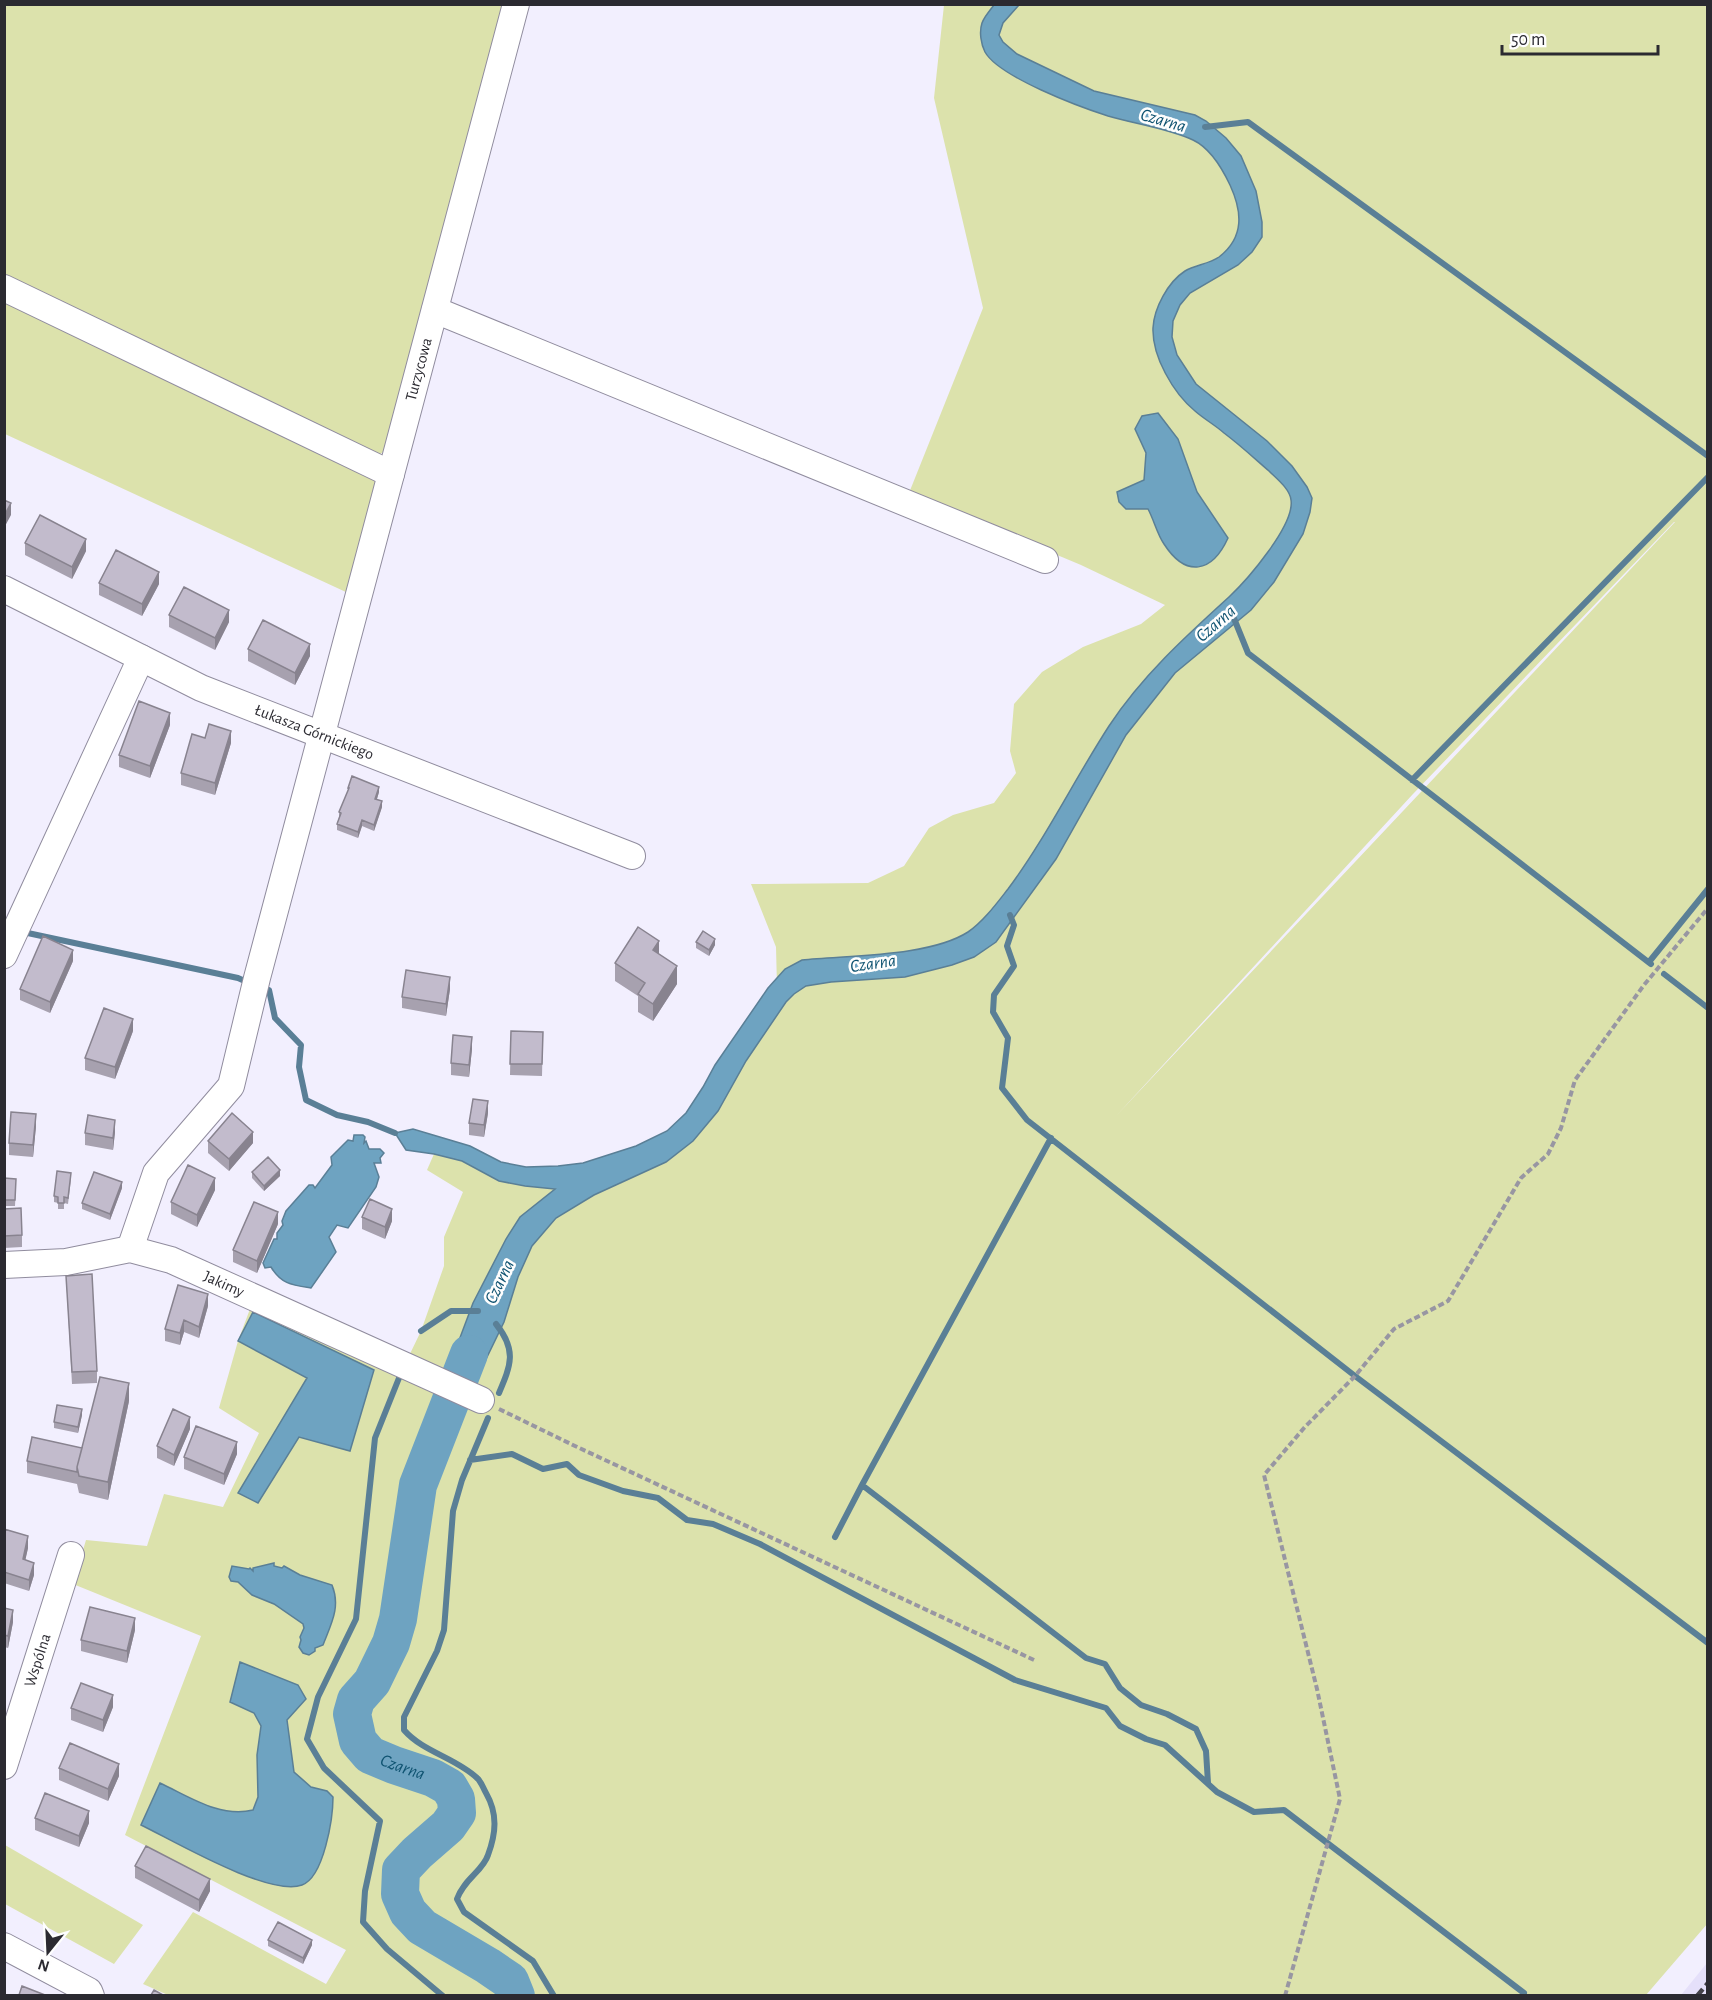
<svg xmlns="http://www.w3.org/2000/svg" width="1712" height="2000" font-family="'Alegreya Sans',sans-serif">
  <rect width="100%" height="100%" fill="#f2effe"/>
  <path fill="#e5e0fa" d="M1707 1963V1995H1681Z"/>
  <path fill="#dce2ac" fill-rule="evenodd" d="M5 5H506L387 449 375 458 5 279Z
    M944 5H1707L1708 1923 1646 1995H168L143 1984 193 1912 326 1984 346 1950 125 1835 201 1636 73 1584 86 1540 147 1546 164 1494 223 1507 259 1433 219 1408 238 1341 256 1293 407 1360 421 1331 444 1266V1237L463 1192 427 1170 434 1154 462 1161 499 1181 525 1186 556 1188 687 1131 777 987 776 947 751 884 868 883 904 866 929 828 953 815 994 803 1016 773 1010 751 1014 704 1042 672 1083 647 1141 624 1165 605 1081 565 909 493 983 308 934 98ZM1674 522H1675L1116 1116 1413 794Z
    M4 298 377 481 348 593 5 434Z
    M5 1845 143 1925 114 1964 5 1904Z"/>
  <path fill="#6ea3c1" stroke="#5a7f96" stroke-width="1.5" d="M994 5H1019L1003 23 999 35 1003 42 1017 54 1094 91 1195 115 1206 121 1226 138 1241 156 1256 191 1262 222V237L1252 252 1238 265 1190 293 1180 305 1173 321 1172 337 1177 355 1196 384 1267 441 1292 466 1307 487 1312 498 1310 512 1303 534 1274 582 1251 610 1175 673 1126 735 1056 859 996 942 974 957 952 965 905 977 831 982 806 986 794 994 786 1002 746 1061 718 1111 693 1141 666 1162 594 1195 556 1218 532 1246 518 1277 504 1322 473 1386 446 1375 473 1303 506 1239 520 1217 555 1189 525 1186 499 1181 462 1161 434 1154 406 1150 395 1133 413 1129 470 1146 501 1162 526 1167 558 1166 583 1163 636 1146 667 1131 686 1113 703 1087 715 1065 768 988 785 969 802 960C848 955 929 957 968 932 983 922 997 903 1008 889 1046 838 1074 780 1109 726 1142 676 1185 637 1229 597 1247 580 1295 525 1291 500 1290 489 1276 478 1269 471 1254 458 1240 445 1224 433 1215 425 1204 419 1195 411 1173 393 1152 356 1153 328 1154 308 1168 282 1185 271 1195 265 1209 264 1219 257 1245 237 1242 211 1230 185 1222 168 1210 148 1193 140 1167 128 1135 124 1108 116 1080 107 999 77 985 52 981 44 979 32 982 23 984 17 990 10 994 5Z
    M1158 413 1178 439 1197 492 1228 538C1212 573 1186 578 1164 544 1157 534 1154 520 1148 509H1126L1119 502 1117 492 1144 480 1146 453 1135 429 1142 416Z
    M354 1135H363L365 1137 364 1143 366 1141 369 1149H380L384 1153 380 1158 381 1163H374L379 1177 376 1187 348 1228 337 1225 329 1237 336 1252 311 1288C292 1285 281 1284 271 1267L265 1268 263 1263 274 1239H277V1233L283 1225 282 1221 286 1211 309 1185H313L315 1188 332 1165 331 1157 348 1140 353 1141Z
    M253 1312 374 1370 350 1451 299 1437 258 1503 238 1493 307 1378 238 1341Z
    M274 1563V1566L282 1568 284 1566 300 1575 332 1585C341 1607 331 1624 323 1645L315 1648V1651L309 1655 303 1653 299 1647 301 1640 300 1637 304 1628 303 1624 274 1604 252 1595 238 1582 231 1581 229 1577 232 1566 249 1569 250 1568 253 1571V1568Z
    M240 1662 298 1685 306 1699 287 1720 294 1772 311 1787 327 1791 333 1797C333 1818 324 1877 302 1885 269 1897 174 1841 141 1825L160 1783C190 1797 220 1818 253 1810L258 1797 257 1755 261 1726 254 1713 230 1702Z"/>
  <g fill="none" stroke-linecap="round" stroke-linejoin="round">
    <path stroke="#5a7f96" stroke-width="6" d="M1205 127 1248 122 1708 456
      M1233 616 1248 653 1651 964
      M1412 780 1708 477
      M1010 915 1014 925 1007 946 1014 966 994 995 993 1012 1008 1038 1002 1088 1027 1120 1355 1376 1708 1643
      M23 932 238 978 247 982
      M1649 962 1708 889
      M1664 974 1708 1008
      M263 988 269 990 275 1018 301 1045 299 1067 306 1100 337 1115 368 1122 395 1133
      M1051 1138 862 1485 1086 1658 1105 1664 1120 1688 1141 1705 1167 1714 1196 1729 1206 1751 1208 1783
      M496 1324C517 1350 511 1365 499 1393
      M421 1331 451 1311H478
      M399 1378 375 1438 356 1619 318 1697 307 1739 324 1768 380 1821 365 1891 363 1922 387 1949 443 1996
      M488 1418 462 1480 453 1511 444 1630 437 1651 404 1717V1730C423 1752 456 1758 477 1778 481 1781 483 1788 486 1793 498 1814 496 1833 488 1855 483 1871 464 1879 457 1899L464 1912 533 1961 554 1996
      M470 1460 512 1454 543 1469 567 1464 579 1475 623 1491 658 1498 687 1520 713 1524 760 1544 1015 1680 1106 1708 1120 1726 1146 1739 1165 1745 1217 1792 1254 1812 1284 1810 1524 1993
      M835 1537 862 1485"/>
    <path stroke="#6ea3c1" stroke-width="38" id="s1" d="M469 1354 418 1485 398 1619 391 1643 372 1682 356 1700 352 1714 358 1741 370 1755 394 1765 433 1778 449 1787 456 1799 457 1813 448 1826 417 1853 401 1870 400 1894 408 1912 422 1927 488 1966 510 1981 516 1996"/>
    <g stroke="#908c9e" stroke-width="28">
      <g id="minor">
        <path d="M4 288 391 474"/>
        <path d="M435 310 1045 560"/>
        <path id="s2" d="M4 589 201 688 632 856"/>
        <path d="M4 955 141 658"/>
        <path id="s3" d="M130 1249 156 1173 231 1086 257 978 516 4"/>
        <path id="s4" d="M4 1265 66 1262 130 1249 171 1260 481 1400"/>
        <path id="s5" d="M4 1766 71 1555"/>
        <path d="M4 1946 89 1991 91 1996"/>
      </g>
    </g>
    <path stroke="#9896a2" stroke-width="4" stroke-dasharray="6 3" stroke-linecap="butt" d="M499 1409 575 1446 1034 1660
      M1285 1996 1340 1799 1317 1689 1264 1475 1304 1428 1355 1376 1394 1329 1448 1301 1521 1178 1548 1154 1561 1128 1575 1080 1644 985 1708 908"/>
    <use href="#minor" stroke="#fff" stroke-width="26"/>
    <path stroke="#44424a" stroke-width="4.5" stroke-dasharray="9 4.5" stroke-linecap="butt" d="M1697 1996 1708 1983"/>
  </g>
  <path fill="#a7a1af" d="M25 543 86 551 72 579 25 555Z
    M99 583 159 584 142 616 99 595Z
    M169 615 229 622 215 650 169 627Z
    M248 649 310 656 295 685 248 661Z
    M170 725 150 778 119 767V755Z
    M205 738 231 743 215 795 181 785V773Z
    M348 788 379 792 377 799 382 807 374 831 362 826 358 838 337 830V824L339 818V812L348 793Z
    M696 942 715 945 709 956 696 948Z
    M659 954 677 984 653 1021 638 1012V996L615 981V963Z
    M73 961 50 1013 20 1000V989Z
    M450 989 446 1016 402 1008V997Z
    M133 1031 115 1079 85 1070V1058Z
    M511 1031 543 1032 542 1076 510 1075Z
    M472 1049 469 1077 451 1075V1063Z
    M488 1113 484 1137 469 1135V1123Z
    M36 1126 33 1157 9 1155V1143Z
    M115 1132 113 1150 85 1145V1133Z
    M208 1141 253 1143 229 1171 208 1153Z
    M252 1172 280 1176 264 1191 252 1178Z
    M4 1178 16 1185 15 1206H4Z
    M71 1179 68 1204 64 1203V1209H58V1203L54 1202V1196Z
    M122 1188 110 1220 82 1209V1203Z
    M215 1190 197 1227 171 1214V1202Z
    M4 1209 22 1235V1247L4 1248Z
    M362 1217 392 1221 385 1239 362 1229Z
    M278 1224 257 1273 233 1262V1250Z
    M66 1276 97 1371V1383L72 1384Z
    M208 1306 199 1338 184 1332 180 1345 165 1341V1329Z
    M129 1401 108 1500 79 1493 77 1484 27 1473V1461L82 1448Z
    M82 1415 78 1433 54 1428V1422Z
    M190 1429 174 1466 157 1458V1446Z
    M237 1454 224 1485 184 1469V1457Z
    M4 1529 28 1548 25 1560 34 1575 29 1591 4 1583Z
    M4 1608 13 1622 8 1648 4 1647Z
    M135 1630 127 1663 81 1651V1640Z
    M113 1707 103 1732 71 1720V1708Z
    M59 1768 119 1776 108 1801 59 1780Z
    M35 1818 89 1823 79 1847 35 1830Z
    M135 1866 210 1891 199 1912 135 1878Z
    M268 1940 312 1945 303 1964 268 1946Z"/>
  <path fill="#88838f" d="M11 503V515L4 528V516Z
    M86 539V551L72 579V567Z
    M159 572V584L142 616V604Z
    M229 610V622L215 650V638Z
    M310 644V656L295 685V673Z
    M170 713V725L150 778V766Z
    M231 731V743L215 795V783Z
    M379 787V792L375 805V799Z
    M382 801V807L374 831V825Z
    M362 820V826L358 838V832Z
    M715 939V945L709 956V950Z
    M659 941V958L653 950Z
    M73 950V961L50 1013V1002Z
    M677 966V984L653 1021V1004Z
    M450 977V989L446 1016V1004Z
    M133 1019V1031L115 1079V1067Z
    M472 1037V1049L469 1077V1065Z
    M488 1101V1113L484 1137V1125Z
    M36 1114V1126L33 1157V1145Z
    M115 1120V1132L113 1150V1138Z
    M253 1132V1143L229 1171V1159Z
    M280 1170V1176L264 1191V1186Z
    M215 1178V1190L197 1227V1215Z
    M122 1182V1188L110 1220V1214Z
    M392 1209V1221L385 1239V1227Z
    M278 1212V1224L257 1273V1261Z
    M208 1294V1306L199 1338V1327Z
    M184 1320V1332L180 1345V1333Z
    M129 1383V1401L108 1500V1482Z
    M82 1409V1415L78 1433V1427Z
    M190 1417V1429L174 1466V1455Z
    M237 1442V1454L224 1485V1474Z
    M28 1536V1548L23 1571V1559Z
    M34 1563V1575L29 1591V1580Z
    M13 1610V1622L8 1648V1636Z
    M135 1618V1630L127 1663V1651Z
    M113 1695V1707L103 1732V1720Z
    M119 1764V1776L108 1801V1789Z
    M89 1811V1823L79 1847V1836Z
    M210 1879V1891L199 1912V1900Z
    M312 1940V1945L303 1964V1958Z"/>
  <path fill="#c2bbcc" stroke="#88838f" stroke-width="1.5" d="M4 500 11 503 4 516Z
    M40 515 86 539 72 567 25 543Z
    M116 550 159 572 142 604 99 583Z
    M184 587 229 610 215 638 169 615Z
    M263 620 310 644 295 673 248 649Z
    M139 701 170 713 150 766 119 755Z
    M209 724 231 731 215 783 181 773 192 734 205 738Z
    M352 776 379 787 375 799 382 801 374 825 362 820 358 832 337 824 341 813 339 812 349 788H348Z
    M638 927 659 941 653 950 677 966 653 1004 638 994 645 983 615 963Z
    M703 931 715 939 709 950 696 942Z
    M43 936 73 950 50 1002 20 989Z
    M406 970 450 977 446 1004 402 997Z
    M104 1008 133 1019 115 1067 85 1058Z
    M511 1031 543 1032 542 1064H510Z
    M453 1035 472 1037 469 1065 451 1063Z
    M473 1099 488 1101 484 1125 469 1123Z
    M11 1112 36 1114 33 1145 9 1143Z
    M232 1113 253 1132 229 1159 208 1141Z
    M88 1115 115 1120 113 1138 85 1133Z
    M268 1157 280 1170 264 1186 252 1172Z
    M188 1165 215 1178 197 1215 171 1202Z
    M57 1171 71 1173 68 1198 64 1197V1203H58V1197L54 1196Z
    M94 1172 122 1182 110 1214 82 1203Z
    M4 1178 16 1179 15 1200H4Z
    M370 1199 392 1209 385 1227 362 1217Z
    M254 1202 278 1212 257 1261 233 1250Z
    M21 1208 22 1235 4 1236V1209Z
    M92 1274 97 1371 72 1372 66 1276Z
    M178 1285 208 1294 199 1327 184 1320 180 1333 165 1329Z
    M100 1377 129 1383 108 1482 79 1476 77 1467Z
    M57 1405 82 1409 78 1427 54 1422Z
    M173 1409 190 1417 174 1455 157 1446Z
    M196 1426 237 1442 224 1474 184 1457Z
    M32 1437 82 1448 77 1467V1472L27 1461Z
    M4 1529 28 1536 23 1559 34 1563 29 1580 4 1572Z
    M90 1607 135 1618 127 1651 81 1640Z
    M4 1608 13 1610 8 1636 4 1635Z
    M81 1683 113 1695 103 1720 71 1708Z
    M70 1743 119 1764 108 1789 59 1768Z
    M45 1793 89 1811 79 1836 35 1818Z
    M146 1846 210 1879 199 1900 135 1866Z
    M278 1922 312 1940 303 1958 268 1940Z
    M22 1986 45 1995H19Z
    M154 1990 163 1995H151Z"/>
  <g text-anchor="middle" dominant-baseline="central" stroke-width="5" stroke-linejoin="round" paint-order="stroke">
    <g font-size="16" fill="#2b2a31" stroke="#fefefe">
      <text stroke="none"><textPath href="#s3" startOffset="936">Turzycowa</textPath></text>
      <text stroke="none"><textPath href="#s2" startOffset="342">Łukasza Górnickiego</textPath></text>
      <text stroke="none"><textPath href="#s4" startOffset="228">Jakimy</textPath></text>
      <text stroke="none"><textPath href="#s5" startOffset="111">Wspólna</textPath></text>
    </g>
    <g font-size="18" font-style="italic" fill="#0f5371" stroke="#fefefe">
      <text transform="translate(1163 121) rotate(16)">Czarna</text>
      <text transform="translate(1216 624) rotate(-41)">Czarna</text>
      <text transform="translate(873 964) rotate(-8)">Czarna</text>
      <text transform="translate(500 1282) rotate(-65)">Czarna</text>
      <text stroke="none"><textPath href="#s1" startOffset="464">Czarna</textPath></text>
    </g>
  </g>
  <rect width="1712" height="2000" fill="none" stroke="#2b2a31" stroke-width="12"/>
  <g transform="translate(48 1952) rotate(198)" stroke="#fefefe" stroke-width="4.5" paint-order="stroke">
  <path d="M0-4.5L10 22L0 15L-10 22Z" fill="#2b2a31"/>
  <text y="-9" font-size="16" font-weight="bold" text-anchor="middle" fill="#2b2a31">N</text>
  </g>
  <path d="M1502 45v9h156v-9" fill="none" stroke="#2b2a31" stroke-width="3"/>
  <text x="1511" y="45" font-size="18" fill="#2b2a31" stroke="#fefefe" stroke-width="4.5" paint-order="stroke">50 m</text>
</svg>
